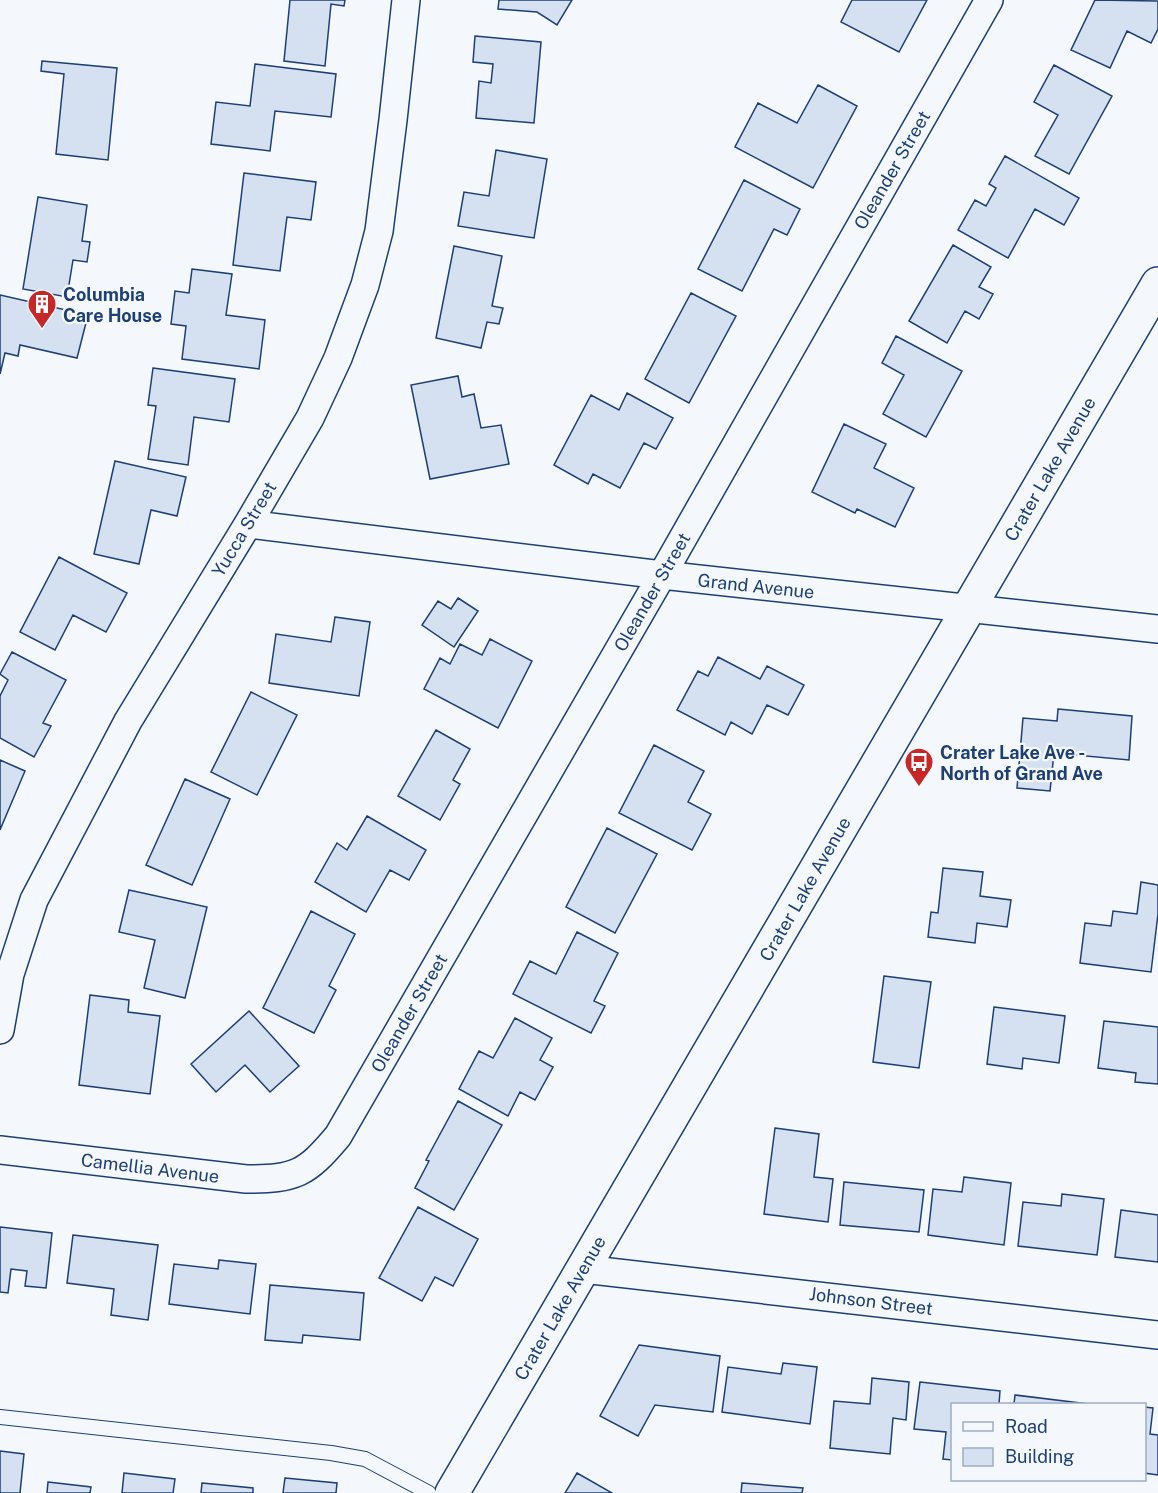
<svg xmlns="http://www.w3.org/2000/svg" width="1158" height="1493" font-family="'Public Sans',sans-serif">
  <rect width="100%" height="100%" fill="#f4f7fb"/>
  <path fill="#d5e0f0" stroke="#1d3f73" stroke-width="1.5" d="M290 0H345L344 6 331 4 325 66 284 61Z
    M499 0H572L557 25 537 12 498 9Z
    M852 0H927L899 52 841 22Z
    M1095 0 1158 1V29L1151 43 1127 31 1110 68 1071 50Z
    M475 36 541 42 534 123 476 118 479 81 491 83 493 64 473 62Z
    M42 61 117 68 108 160 56 154 64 74 41 71Z
    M255 64 336 74 331 117 275 111 270 151 211 144 216 102 250 106Z
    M1054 65 1112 96 1069 174 1035 156 1058 115 1034 102Z
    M818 85 857 106 813 188 735 147 758 103 797 123Z
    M496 150 547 159 534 238 458 226 464 192 489 196Z
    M1005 156 1079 198 1064 225 1035 209 1008 258 958 230 975 200 986 206 996 188 989 184Z
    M244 173 316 182 311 220 287 217 280 271 233 265Z
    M744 180 800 209 787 235 774 229 742 291 698 269Z
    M38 197 87 205 82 241 90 242 87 262 73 260 67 297 23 289Z
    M953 245 991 267 979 287 993 294 979 319 965 311 947 343 909 321Z
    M454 246 502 256 492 306 503 308 499 324 487 322 481 348 436 338Z
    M192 269 232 274 226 315 265 320 259 369 182 359 186 326 171 324 175 291 189 293Z
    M691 293 736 316 689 403 645 379Z
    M0 295 88 315 77 358 20 345 18 356 5 353 0 374Z
    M896 336 962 371 926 437 883 414 904 375 882 363Z
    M153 368 235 379 229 422 194 417 188 465 148 459 156 406 148 405Z
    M458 376 462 397 474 394 481 428 501 425 509 464 430 479 411 385Z
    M627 393 673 418 656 449 644 443 620 488 593 474 588 484 554 465 591 395 619 410Z
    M844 424 886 444 874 468 914 488 895 527 857 509 855 513 812 492Z
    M115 461 186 477 177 516 151 510 139 564 94 554Z
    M59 557 127 593 106 632 73 615 55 650 20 632Z
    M458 598 478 611 454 647 422 625 438 601 451 609Z
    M335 617 370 622 359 696 269 683 276 634 331 642Z
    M490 639 532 661 498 728 424 689 440 658 450 664 460 644 482 655Z
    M12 652 66 680 43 723 51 726 34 757 0 738V696L8 680 0 674Z
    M718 657 760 679 767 666 804 685 788 715 767 705 752 734 731 722 725 735 677 710 698 671 708 676Z
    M251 692 297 715 257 795 211 772Z
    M1058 709 1132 716 1129 760 1054 753 1050 791 1017 788 1023 718 1057 721Z
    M436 730 470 749 453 780 460 784 440 820 398 796Z
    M654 745 704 771 688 802 711 814 692 850 619 813Z
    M0 760 25 771 0 830Z
    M185 779 230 799 192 885 146 865Z
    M367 816 426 850 409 880 390 870 366 912 315 882 337 843 347 850Z
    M607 828 657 854 615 933 566 907Z
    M943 868 983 872 980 896 1011 900 1007 927 977 923 975 943 928 937 931 912 938 913Z
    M1141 882 1158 885V914L1151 972 1080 963 1085 923 1111 926 1113 911 1137 914Z
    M129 890 207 907 185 998 144 988 155 940 119 932Z
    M311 911 355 934 329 986 336 990 314 1033 263 1008Z
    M577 932 618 953 594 1001 605 1006 591 1033 513 994 530 961 556 974Z
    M884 976 931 982 919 1068 873 1062Z
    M90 995 129 1000 128 1012 160 1016 150 1094 79 1085Z
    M994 1007 1065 1016 1059 1063 1023 1058 1022 1069 987 1064Z
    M249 1011 299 1066 270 1092 245 1065 216 1092 191 1064Z
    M515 1018 552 1038 540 1060 553 1067 535 1100 520 1092 508 1116 459 1089 479 1051 493 1058Z
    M1104 1021 1158 1027V1084L1135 1082 1136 1073 1098 1068Z
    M458 1101 502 1125 454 1210 415 1188 429 1161 426 1160Z
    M775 1128 819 1134 814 1177 833 1179 828 1222 764 1214Z
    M964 1177 1011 1183 1004 1245 928 1235 933 1189 962 1192Z
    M844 1182 924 1190 919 1232 840 1225Z
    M1062 1194 1104 1199 1097 1255 1018 1246 1023 1202 1061 1206Z
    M418 1207 478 1239 453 1286 435 1277 422 1301 379 1278Z
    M1121 1210 1158 1215V1262L1115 1257Z
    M0 1227 52 1233 46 1288 25 1286 27 1271 11 1269 8 1293 0 1292Z
    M73 1235 158 1245 148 1320 111 1315 114 1289 67 1283Z
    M219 1260 256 1264 250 1314 169 1304 174 1264 218 1269Z
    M270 1285 364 1293 360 1340 303 1335 302 1343 265 1340Z
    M639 1345 720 1356 713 1412 655 1405 638 1436 600 1416Z
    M783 1363 817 1367 810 1424 722 1412 728 1367 781 1374Z
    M872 1378 909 1382 906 1420 893 1418 890 1454 830 1448 834 1401 870 1404Z
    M920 1382 1000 1391 999 1404H952V1460L943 1459 946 1432 914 1429Z
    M1015 1395 1089 1404H1014Z
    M1144 1407 1153 1408 1150 1434 1158 1435V1475L1144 1473Z
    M0 1451 24 1454 20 1493H0Z
    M124 1473 175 1479 173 1493H122Z
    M577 1473 612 1493H565Z
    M285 1478 337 1483 336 1493H283Z
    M48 1482 91 1487 90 1493H47Z
    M202 1483 253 1488V1493H201Z
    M742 1483 803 1488 802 1493H741Z"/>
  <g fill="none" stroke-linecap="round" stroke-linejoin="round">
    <g stroke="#1d3f73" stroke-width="16">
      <path id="lane" d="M0 1417 331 1453 365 1459 429 1493"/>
    </g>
    <g stroke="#1d3f73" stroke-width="30">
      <path id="street" d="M248 524 662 575 1158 629
        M0 1030 10 974 34 900 128 721 248 524 310 418 338 358 365 285 379 231 393 120 406 0
        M0 1150 246 1179C296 1179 306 1174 338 1136L662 575 989 0
        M583 1269 1158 1335"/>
    </g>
    <g stroke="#1d3f73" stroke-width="36">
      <path id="secondary" d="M452 1493 1158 284"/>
    </g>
    <use href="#lane" stroke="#f4f7fb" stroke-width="14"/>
    <use href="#street" stroke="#f4f7fb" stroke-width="27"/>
    <use href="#secondary" stroke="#f4f7fb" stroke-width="33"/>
  </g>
  <defs>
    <g id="building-pin" transform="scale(1.5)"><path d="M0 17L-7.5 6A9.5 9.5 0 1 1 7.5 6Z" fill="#c62828" stroke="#f4f7fb"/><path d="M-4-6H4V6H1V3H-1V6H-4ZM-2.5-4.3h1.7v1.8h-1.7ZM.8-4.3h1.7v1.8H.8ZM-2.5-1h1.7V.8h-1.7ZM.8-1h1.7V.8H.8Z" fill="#fff"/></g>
    <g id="bus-pin" transform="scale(1.5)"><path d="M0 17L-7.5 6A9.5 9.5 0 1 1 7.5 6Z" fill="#c62828" stroke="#f4f7fb"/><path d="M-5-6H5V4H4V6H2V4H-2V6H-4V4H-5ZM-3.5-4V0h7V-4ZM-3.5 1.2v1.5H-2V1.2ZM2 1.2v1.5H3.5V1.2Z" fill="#fff"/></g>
  </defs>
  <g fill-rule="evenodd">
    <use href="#building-pin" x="42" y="304"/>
    <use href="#bus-pin" x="919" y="762"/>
  </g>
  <g text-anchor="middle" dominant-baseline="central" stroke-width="4.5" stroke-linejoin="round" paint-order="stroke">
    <g font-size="18" fill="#1d3f73" stroke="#f4f7fb">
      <text transform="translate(892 170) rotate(-60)">Oleander Street</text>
      <text transform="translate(1050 469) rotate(-60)">Crater Lake Avenue</text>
      <text transform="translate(244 529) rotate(-59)">Yucca Street</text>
      <text transform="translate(756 586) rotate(6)">Grand Avenue</text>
      <text transform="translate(652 592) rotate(-60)">Oleander Street</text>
      <text transform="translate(805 889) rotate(-60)">Crater Lake Avenue</text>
      <text transform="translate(409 1013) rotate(-60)">Oleander Street</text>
      <text transform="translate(150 1168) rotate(7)">Camellia Avenue</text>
      <text transform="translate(871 1301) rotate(7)">Johnson Street</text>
      <text transform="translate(560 1308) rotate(-60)">Crater Lake Avenue</text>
    </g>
    <g font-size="18" font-weight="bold" fill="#1d3f73" stroke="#f4f7fb" text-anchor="start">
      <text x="63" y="294">Columbia<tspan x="63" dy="21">Care House</tspan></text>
      <text x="940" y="752">Crater Lake Ave -<tspan x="940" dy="21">North of Grand Ave</tspan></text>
    </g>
  </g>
  <rect x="951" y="1403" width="195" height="78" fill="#f4f7fb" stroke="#9eadc5" stroke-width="1.5"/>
  <rect x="963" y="1422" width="30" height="9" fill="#f4f7fb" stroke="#9eadc5" stroke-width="1.5"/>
  <text x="1005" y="1433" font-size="18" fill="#1d3f73">Road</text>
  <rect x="963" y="1448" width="30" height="18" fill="#d5e0f0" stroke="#9eadc5" stroke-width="1.5"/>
  <text x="1005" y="1463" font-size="18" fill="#1d3f73">Building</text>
</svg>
